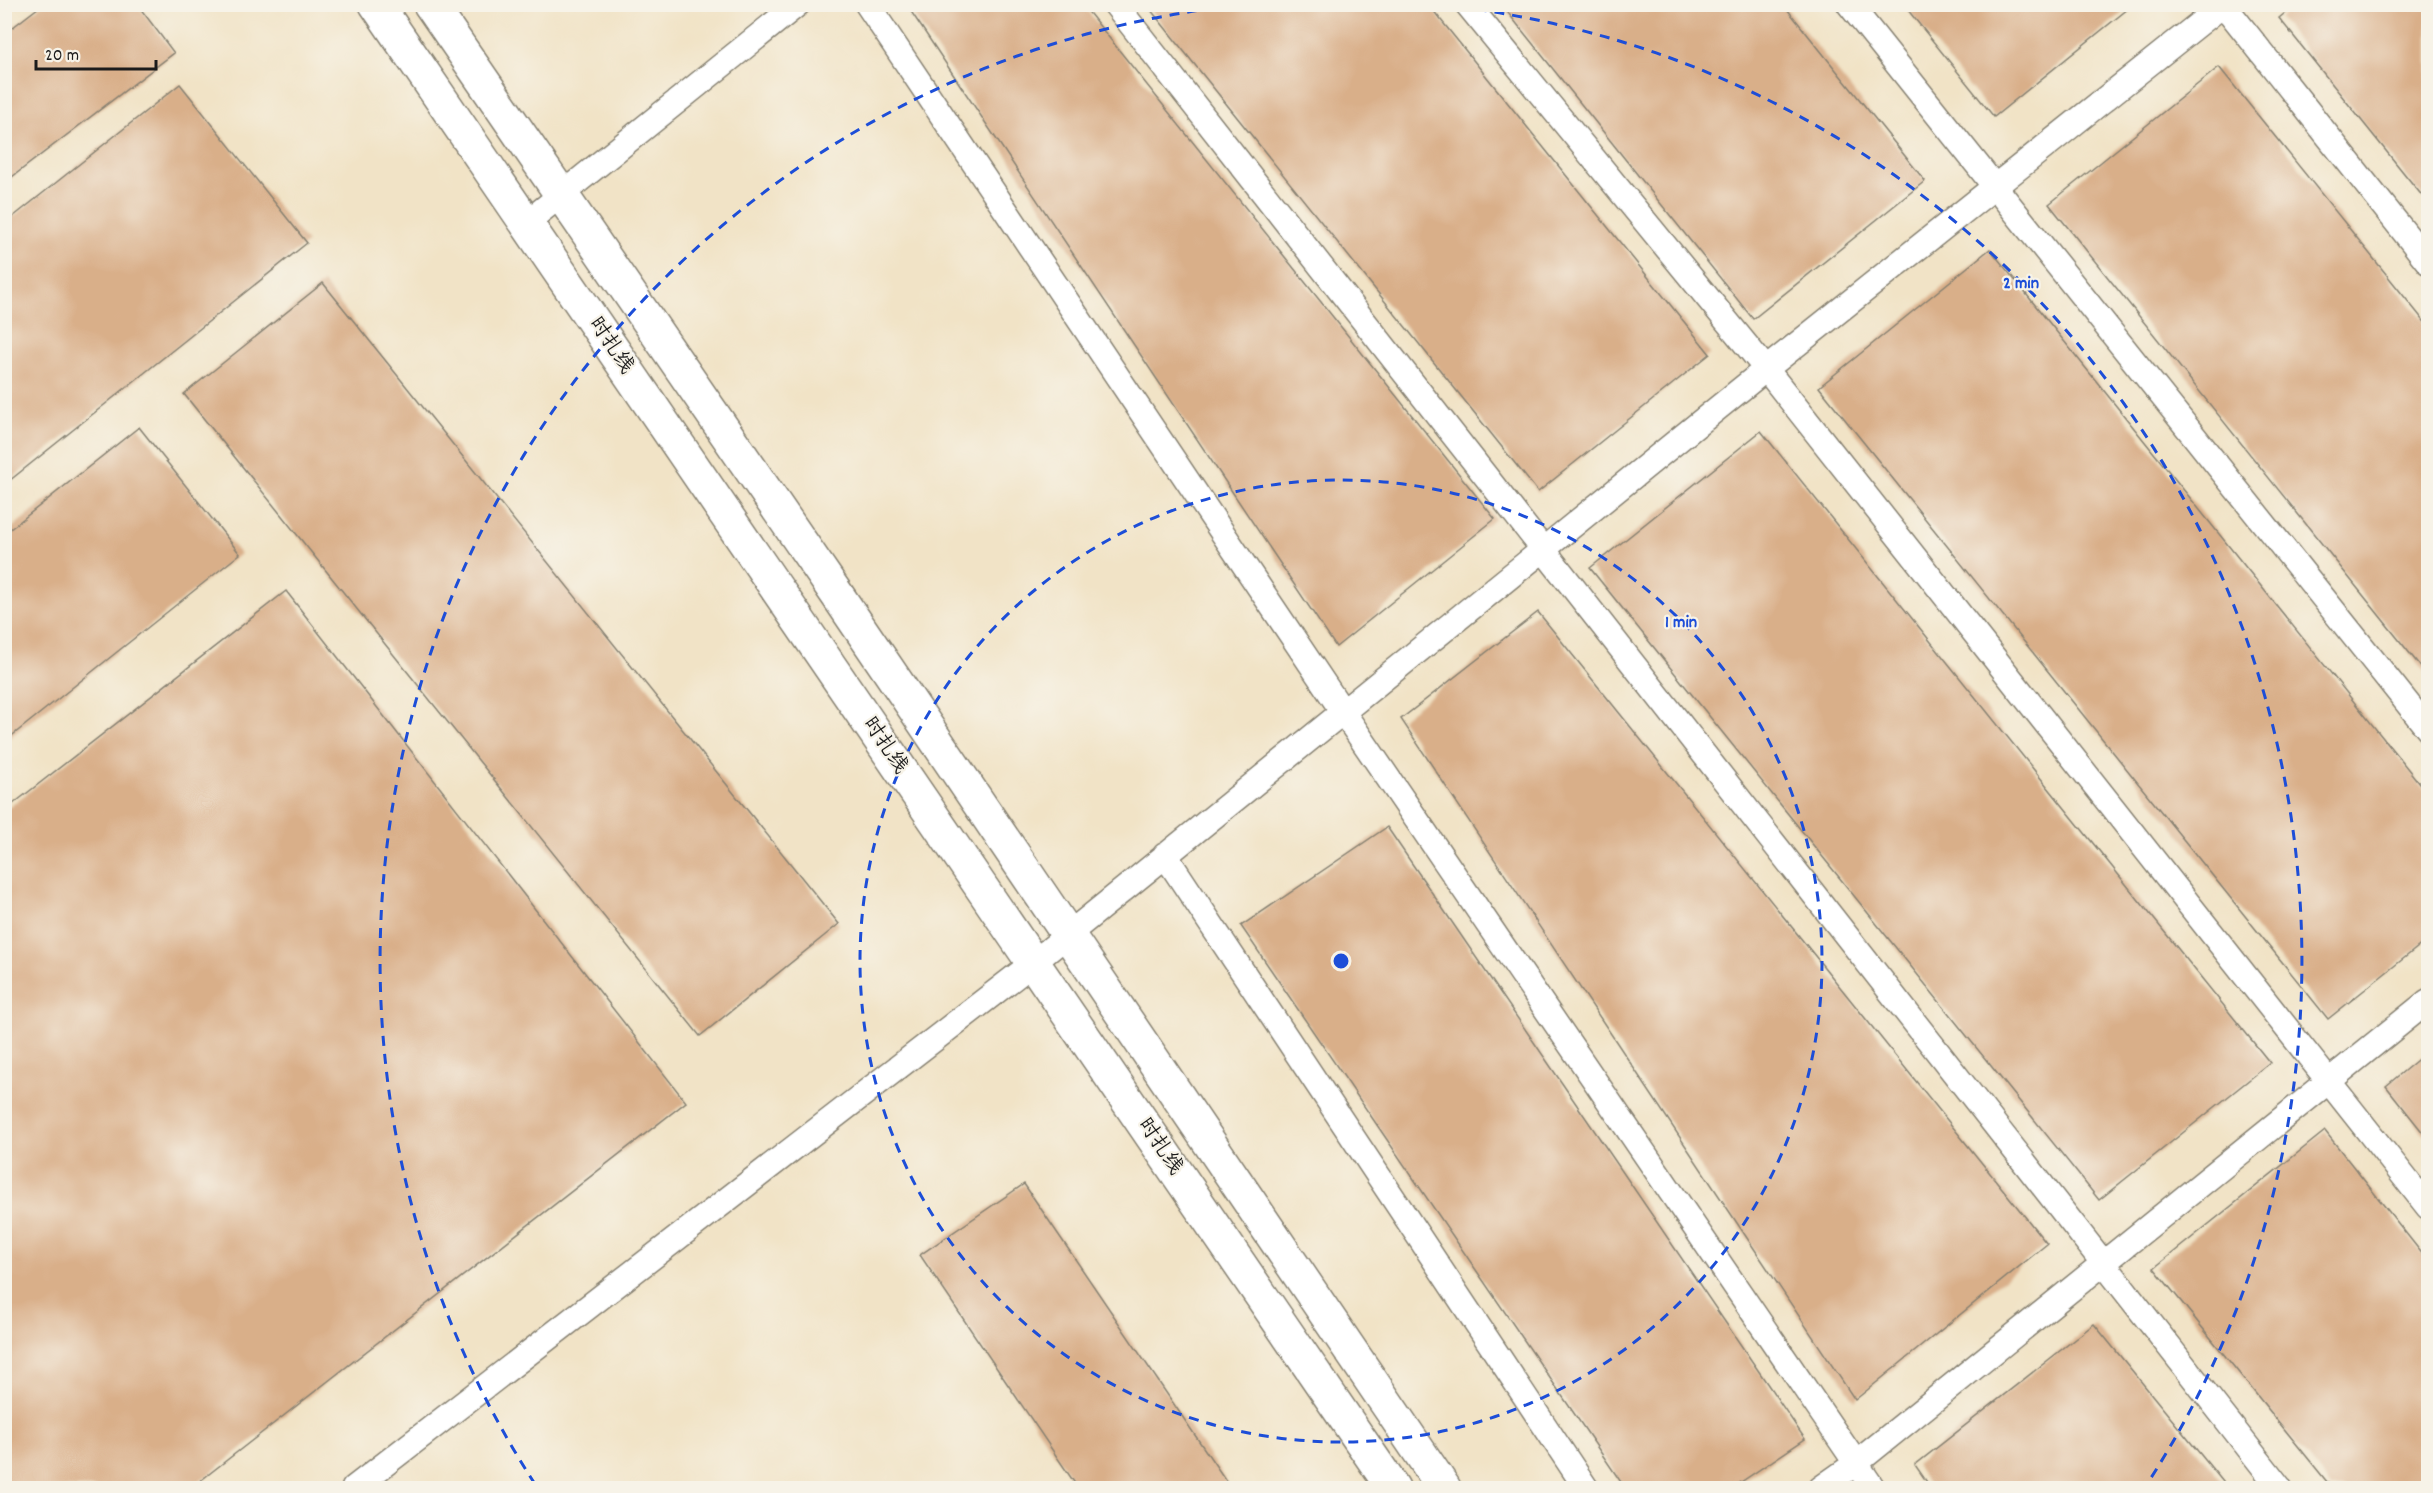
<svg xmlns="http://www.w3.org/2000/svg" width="2433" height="1493" font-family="Dekko,'LXGW WenKai TC',sans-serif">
  <rect width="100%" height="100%" fill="#f7f3e8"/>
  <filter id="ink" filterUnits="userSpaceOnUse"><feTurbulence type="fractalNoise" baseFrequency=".0167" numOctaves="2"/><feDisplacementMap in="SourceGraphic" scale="12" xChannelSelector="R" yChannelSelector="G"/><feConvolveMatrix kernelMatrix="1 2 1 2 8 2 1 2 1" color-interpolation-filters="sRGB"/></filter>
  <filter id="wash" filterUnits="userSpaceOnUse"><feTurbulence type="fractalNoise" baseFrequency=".008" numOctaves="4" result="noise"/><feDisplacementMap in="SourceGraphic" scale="24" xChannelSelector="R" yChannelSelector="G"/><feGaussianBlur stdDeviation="1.35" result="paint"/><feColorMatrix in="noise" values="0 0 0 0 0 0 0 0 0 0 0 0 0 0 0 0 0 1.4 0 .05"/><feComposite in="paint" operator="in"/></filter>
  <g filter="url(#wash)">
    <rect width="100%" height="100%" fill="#f1e3c6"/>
    <g id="blocks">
      <path fill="#d9af89" d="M43 4H137L174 53 4 183V34Z
        M906 4H1082L1495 519 1336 647Z
        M1146 4H1428L1710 354 1538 492Z
        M1501 4H1783L1925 181 1753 319Z
        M1903 4H2134L1994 117Z
        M2296 4H2428V203L2279 18Z
        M2219 67 2428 326V676L2049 204Z
        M180 84 307 243 4 485V224Z
        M1990 249 2428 794V939L2328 1019 1819 387Z
        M323 283 839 924 700 1036 184 394Z
        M139 427 240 554 4 742V534Z
        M1761 431 2270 1063 2099 1200 1590 568Z
        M286 591 686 1102 191 1488H4V811Z
        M1538 612 2047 1244 1855 1400 1401 719Z
        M1387 827 1805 1439 1732 1488H1625L1241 926Z
        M2428 1051V1139L2386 1086Z
        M2325 1131 2428 1261V1488H2332L2154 1268Z
        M1024 1184 1231 1488H1078L920 1255Z
        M2094 1324 2228 1488H1931L1915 1465Z"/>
    </g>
  </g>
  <g filter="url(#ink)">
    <use href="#blocks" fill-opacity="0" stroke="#868071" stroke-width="1.5"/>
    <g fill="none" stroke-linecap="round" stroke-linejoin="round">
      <g stroke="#868071" stroke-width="27">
        <path id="lane" d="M867 4 1343 712 1873 1488
          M1115 4 2280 1488
          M1467 4 1766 369 2428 1207
          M1849 4 2428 729
          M2223 4 2428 262
          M526 223 798 4
          M1165 855 1586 1488
          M354 1488 1033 963 1766 369 2224 4
          M1821 1488 1855 1464 2428 1001"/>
      </g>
      <g stroke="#868071" stroke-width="36">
        <path id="secondary" d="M376 4 1393 1488
          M430 4 838 596 1444 1488"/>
      </g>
      <use href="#lane" stroke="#fff" stroke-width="24"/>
      <use href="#secondary" stroke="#fff" stroke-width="33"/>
    </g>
  </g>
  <g fill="none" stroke="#1d4ed8" stroke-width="3" stroke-dasharray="10 8">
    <circle cx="1341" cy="961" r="481"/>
    <path d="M535 1484A961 961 0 0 1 1241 5M1441 5A961 961 0 0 1 2147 1484"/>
  </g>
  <g text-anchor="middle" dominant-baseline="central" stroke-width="4.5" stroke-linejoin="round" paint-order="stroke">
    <g font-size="21" fill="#1c1c1c" stroke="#f7f3e8">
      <text transform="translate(610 346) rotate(56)">时扎线</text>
      <text transform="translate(884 746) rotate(56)">时扎线</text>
      <text transform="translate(1159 1147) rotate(56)">时扎线</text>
    </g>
  </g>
  <circle cx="1341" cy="961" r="9" fill="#1d4ed8" stroke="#f7f3e8" stroke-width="3"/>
  <g font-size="18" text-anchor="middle" font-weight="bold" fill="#1d4ed8" stroke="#f7f3e8" stroke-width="4.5" stroke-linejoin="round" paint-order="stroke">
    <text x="2021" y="288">2 min</text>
    <text x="1681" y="627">1 min</text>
  </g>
  <rect width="2433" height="1493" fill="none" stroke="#f7f3e8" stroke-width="24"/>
  <path d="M36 60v9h120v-9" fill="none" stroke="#1c1c1c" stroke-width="3"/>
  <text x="45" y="60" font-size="18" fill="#1c1c1c" stroke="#f7f3e8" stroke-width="4.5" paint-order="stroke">20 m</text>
</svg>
